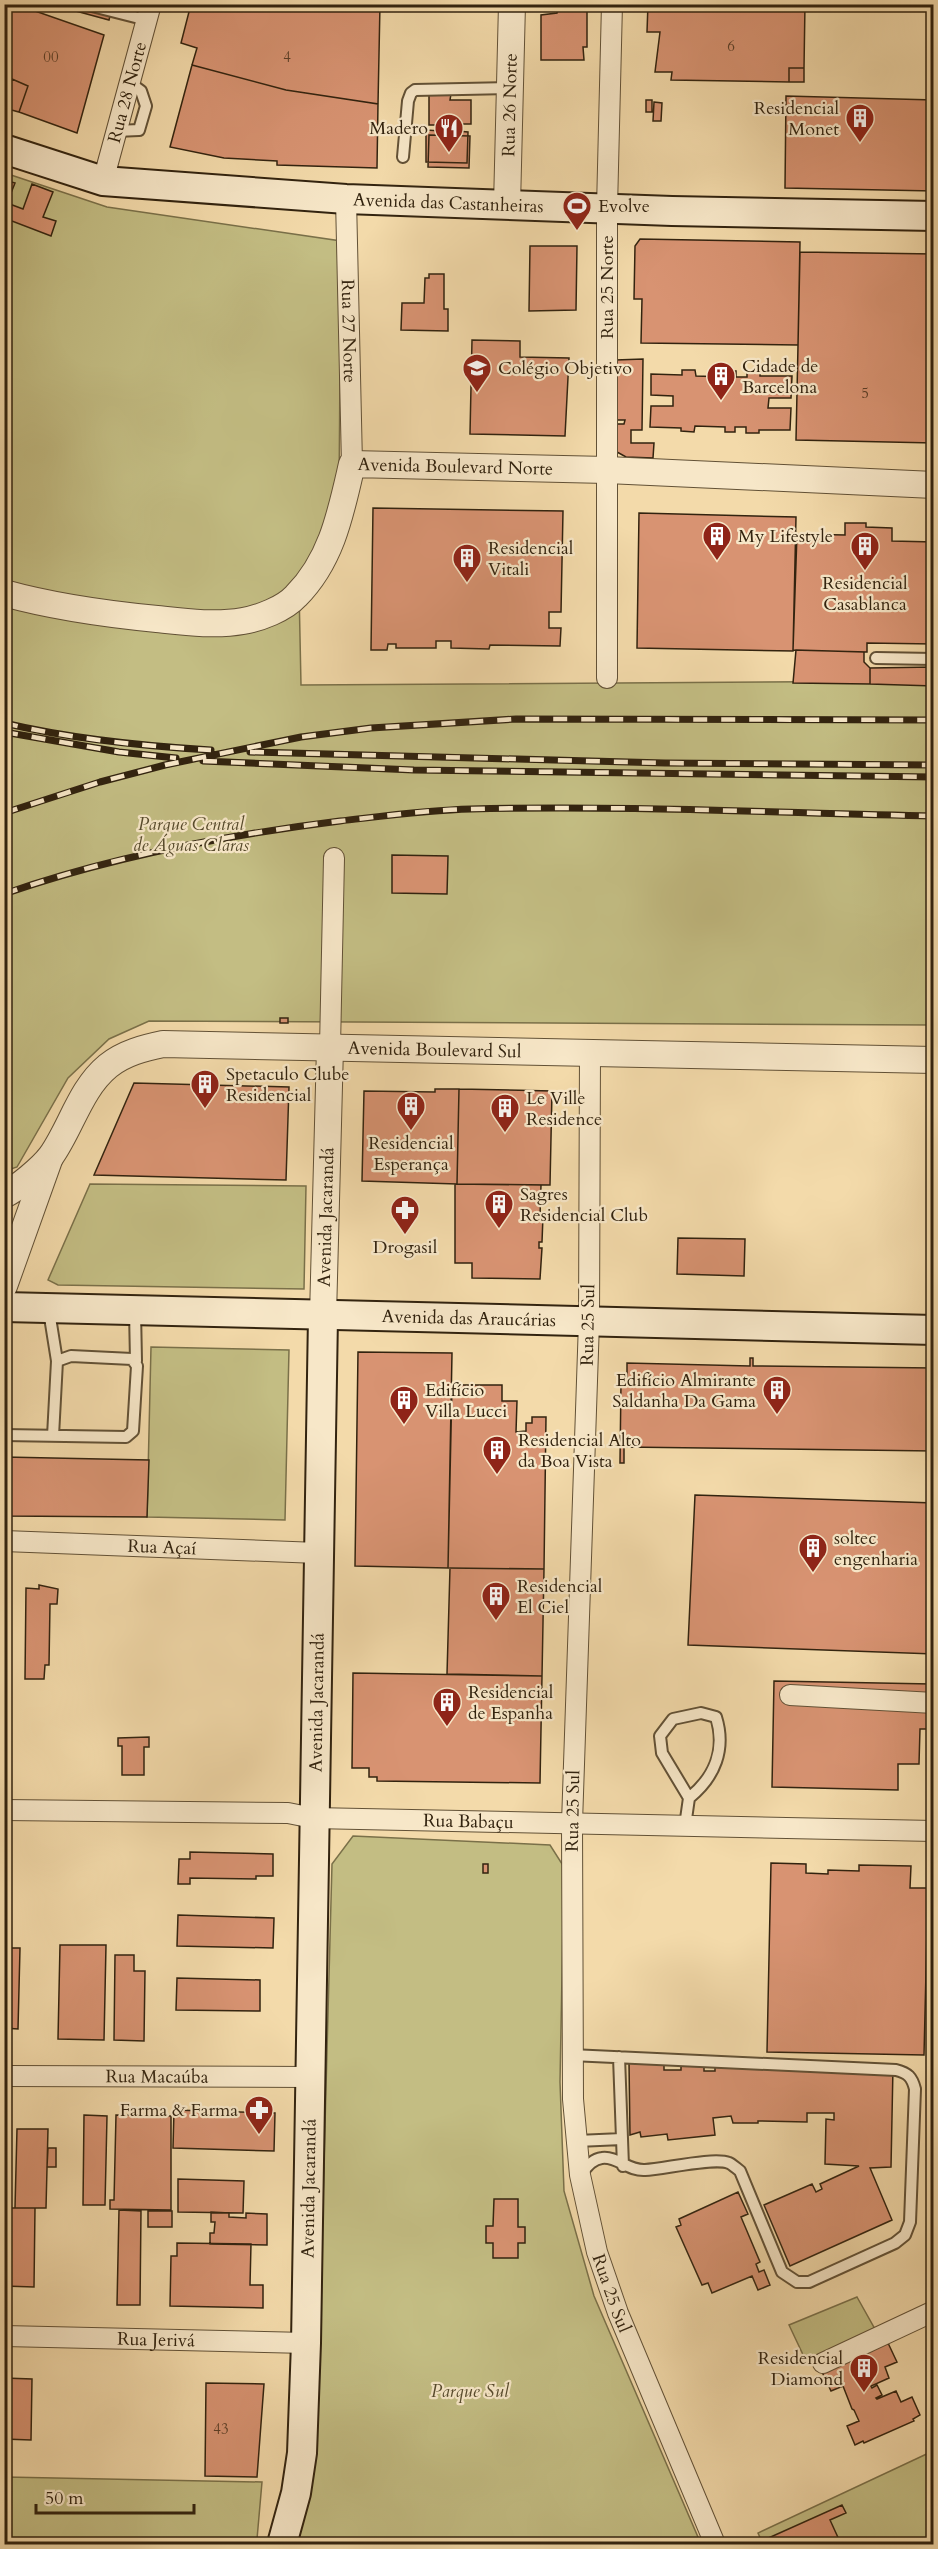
<svg xmlns="http://www.w3.org/2000/svg" width="938" height="2549" font-family="Cardo,serif">
  <rect width="100%" height="100%" fill="#f3daaa"/>
  <filter id="stains"><feTurbulence type="fractalNoise" baseFrequency=".00333" numOctaves="4"/><feColorMatrix values="0 0 0 0 .2 0 0 0 0 .09 0 0 0 0 .02 0 0 0 .5 -.17"/></filter>
  <radialGradient id="worn" r=".72"><stop offset=".6" stop-color="#630" stop-opacity="0"/><stop offset="1" stop-color="#630" stop-opacity=".3"/></radialGradient>
  <path fill="#c3bd83" stroke="#7a7049" stroke-width="1.5" d="M5 173 107 207 341 241 339 496 299 589 301 685 933 681V1025L149 1021 109 1039 68 1078 17 1167 5 1171Z
    M90 1184 306 1186 304 1289 58 1285 48 1280Z
    M151 1347 289 1350 285 1520 147 1517Z
    M353 1836 550 1845 564 1867 560 2082 564 2191 594 2296 701 2544H291L317 2425 332 1864Z
    M857 2297 876 2331 806 2361 789 2325Z
    M933 2451V2544H763L758 2533Z
    M5 2477 262 2482 257 2539 254 2544H5Z"/>
  <path fill="#d89372" stroke="#32230f" stroke-width="1.5" d="M4 4H15L104 35 77 133 19 112 28 86 12 79 4 100Z
    M50 4H113L109 20Z
    M191 4H380L378 104 286 90 192 65 197 48 181 43Z
    M587 4V47H583L584 60H541V15L557 13 558 4Z
    M648 4H805L804 68H789V82L671 80 672 72H655L660 32H647Z
    M192 65 286 90 378 104 377 168 277 165V161L224 158 170 147Z
    M789 68H804V82H789Z
    M12 79 28 86 19 112 4 108V100Z
    M429 93 451 94 450 100H471V124H458L457 131 468 132 467 163 426 162V130L441 131V125H429Z
    M786 96 934 100V191L785 188Z
    M646 100H652V112H646Z
    M654 102 662 103 661 121H653Z
    M429 135 470 136 469 168 428 167Z
    M4 180 15 183 7 203 23 209 32 184 53 192 43 217 56 221 51 236 4 218Z
    M640 239 800 242 798 345 641 343 642 299H634L635 246Z
    M530 246H577L576 310 529 311Z
    M800 252 934 254V443L796 440Z
    M429 274H444V309H448V331L401 330 402 303H424L425 278H429Z
    M472 340 520 341V357L569 358 565 436 470 434Z
    M643 359 642 430H631V443H654L653 458 626 457 617 452V424H624L625 420H617L616 360Z
    M682 370H695L696 376 726 377V371H736V377H747V371L760 372V376H792L791 398H769L768 408H791L790 430H759V433H746V427H735V432H725V427L695 426 694 432 681 431V428L650 427 651 406H673V396L651 395V374L682 375Z
    M373 508 563 511 561 612H549V628H561L560 646 490 645 489 649 451 648V641H436V648H396V644H388L387 650H371Z
    M639 513 796 517 793 651 637 648Z
    M845 523H866V527L892 528V541L934 542V644L867 643V652L793 650 797 534 845 535Z
    M796 650 864 652V662L870 668V684L793 683Z
    M934 667V686L870 684V668Z
    M392 855 448 856 447 894 392 893Z
    M280 1018H288V1023H280Z
    M134 1083 289 1087 286 1180 94 1175Z
    M435 1089H459L457 1184 362 1181 364 1091 435 1092Z
    M459 1089 552 1091 550 1185 457 1184Z
    M455 1184 541 1185 540 1216H543L542 1242H539V1248H542L540 1279 472 1278V1263H455Z
    M678 1238 745 1239 744 1276 677 1274Z
    M358 1352 452 1353 448 1568 355 1566Z
    M750 1358H753V1366L934 1368V1451L624 1447V1463H620L621 1382H627V1363L750 1366Z
    M452 1385H502V1401H517L516 1432 526 1431V1423H532V1417H546L544 1569 448 1568Z
    M4 1457 149 1460 147 1517 4 1516Z
    M695 1495 934 1503V1654L688 1645Z
    M450 1568 544 1569 542 1676 447 1674Z
    M39 1585 58 1589 57 1604H50L49 1665H45L44 1679H25L26 1588 39 1589Z
    M353 1673 542 1676 540 1783 377 1781V1777H369V1768H352Z
    M774 1681 931 1684 930 1729H920L919 1764H898V1790L772 1787Z
    M149 1737V1747H144V1775H122V1746H118V1738Z
    M190 1852 273 1854V1876H256V1879L190 1878V1884H178L179 1859H190Z
    M771 1863 806 1864V1873L828 1874V1870L859 1871V1865L911 1866 910 1888H928L924 2055 767 2052Z
    M483 1864H488V1873H483Z
    M178 1915 274 1918 273 1948 177 1946Z
    M60 1945H106L104 2040 58 2039Z
    M4 1948H20L18 2029 4 2028Z
    M115 1955H134V1971H145L144 2041 114 2040Z
    M177 1978 260 1980V2011L176 2010Z
    M629 2062H664V2070H681V2063H704V2071H715V2063L893 2067 891 2167 870 2168 892 2220 790 2266 764 2205 812 2184 816 2192 822 2189 820 2184 859 2166 825 2164 826 2119 834 2120V2113H807V2122L758 2121V2123H733L731 2116 713 2118 715 2135 668 2140 667 2134 641 2137 640 2132 630 2135Z
    M174 2110 275 2113 274 2151 173 2148Z
    M84 2115 107 2116 105 2205H83Z
    M116 2115 171 2116V2210L110 2209V2200H114Z
    M17 2129H48L46 2208H15Z
    M48 2148H56V2167H47Z
    M178 2179 244 2181 243 2213 178 2212Z
    M738 2192 748 2214 741 2217 760 2262 756 2264 759 2272 764 2270 770 2285 758 2290 752 2276 712 2293 708 2283 702 2285 676 2227 681 2225 679 2219Z
    M494 2199H518V2227H525V2243H518V2258H493V2243H486V2226H493Z
    M4 2208H35L34 2287 4 2286Z
    M119 2210 141 2211 140 2305H117Z
    M148 2211H172V2227H148Z
    M211 2212 229 2213V2217L246 2218V2213L267 2214V2245L210 2244V2233H214L215 2222H211Z
    M177 2243 251 2244 250 2285H263V2308L170 2306 171 2256H177Z
    M888 2343 897 2362 885 2367 889 2378 871 2386 872 2388 877 2385 882 2395 876 2398 877 2399 896 2391 901 2402 912 2397 920 2415 913 2419 914 2421 864 2443 863 2441 855 2445 847 2426 859 2421 854 2410 852 2409 843 2386 831 2391 822 2372Z
    M4 2378 32 2379 31 2440 4 2439Z
    M206 2383 264 2384 257 2477 205 2476Z
    M842 2505 846 2513 830 2520 841 2544H755Z"/>
  <g fill="none" stroke-linecap="round" stroke-linejoin="round">
    <g stroke="#625136" stroke-width="14">
      <path id="service" d="M84 4 147 20
        M116 131 139 130 146 106 141 91 130 83
        M403 157 408 101 411 93 415 90 510 88
        M876 658 934 659
        M49 1311 57 1361 53 1436
        M135 1311 136 1361
        M4 1435 126 1437 133 1431 137 1366 132 1359 71 1356 57 1361
        M685 1826 689 1798 662 1753 660 1736 673 1719 701 1713 716 1717C726 1749 715 1777 689 1798
        M571 2055 896 2070C908 2073 912 2077 915 2089L910 2222 905 2235 895 2243 809 2282H797L782 2272 740 2171C737 2169 732 2164 729 2163 714 2157 664 2169 645 2170 628 2171 617 2156 602 2158 592 2159 586 2168 580 2175
        M619 2057 623 2166
        M577 2141 622 2139"/>
    </g>
    <g stroke="#625136" stroke-width="22">
      <g id="minor">
        <path id="s1" d="M103 181 151 4"/>
        <path id="s2" d="M346 199 352 464"/>
        <path d="M607 678V208L612 4"/>
        <path d="M330 1047 334 858"/>
        <path id="s3" d="M590 1053 589 1322 572 1823 573 2099 580 2175 597 2252 618 2313 715 2544"/>
        <path id="s4" d="M4 1541 318 1553"/>
        <path d="M790 1695 934 1703"/>
        <path id="s5" d="M4 1810 288 1813 313 1818 934 1831"/>
        <path id="s6" d="M4 2076 309 2077"/>
        <path id="s7" d="M4 2336 306 2343"/>
        <path d="M823 2363 934 2311"/>
      </g>
    </g>
    <g stroke="#625136" stroke-width="28">
      <g id="tertiary">
        <path id="s8" d="M507 205 512 4"/>
        <path id="s9" d="M4 593C54 607 105 614 157 619 185 622 215 626 243 621 260 618 284 609 296 596 332 560 341 512 352 464L607 470 934 485"/>
        <path id="s10" d="M4 1195C18 1188 42 1168 51 1156 71 1128 80 1089 108 1066 124 1053 144 1048 163 1044L934 1060"/>
        <path d="M4 1286 49 1160"/>
        <path id="s11" d="M323 1316 330 1047"/>
      </g>
    </g>
    <g stroke="#32230f" stroke-width="32">
      <g id="secondary">
        <path id="s12" d="M4 149 103 181 346 199 672 211 934 216"/>
        <path id="s13" d="M4 1307C314 1315 624 1321 934 1330"/>
        <path id="s14" d="M282 2544 296 2493 302 2453 306 2343 323 1316"/>
      </g>
    </g>
    <use href="#service" stroke="#f7e7c8" stroke-width="10"/>
    <use href="#minor" stroke="#f7e7c8" stroke-width="20"/>
    <use href="#tertiary" stroke="#f7e7c8" stroke-width="26"/>
    <use href="#secondary" stroke="#f7e7c8" stroke-width="28"/>
    <g stroke="#32230f" stroke-width="7">
      <path id="rail" d="M4 723C72 739 142 746 211 750
        M4 732 119 752 176 758
        M250 752 665 763 934 765
        M203 761 414 770 934 777
        M4 813 100 782 165 765 301 737 371 728 516 719 934 720
        M4 894C113 856 226 835 340 821 384 816 428 810 471 809 625 805 780 813 934 816"/>
    </g>
    <use href="#rail" stroke="#f7e7c8" stroke-width="4.5" stroke-dasharray="14" stroke-linecap="butt"/>
  </g>
  <defs>
    <g id="building-pin" transform="scale(1.5)"><path d="M0 17L-7.5 6A9.5 9.5 0 1 1 7.5 6Z" fill="#8f2418" stroke="#f7e7c8"/><path d="M-4-6H4V6H1V3H-1V6H-4ZM-2.5-4.3h1.7v1.8h-1.7ZM.8-4.3h1.7v1.8H.8ZM-2.5-1h1.7V.8h-1.7ZM.8-1h1.7V.8H.8Z" fill="#fff"/></g>
    <g id="restaurant-pin" transform="scale(1.5)"><path d="M0 17L-7.5 6A9.5 9.5 0 1 1 7.5 6Z" fill="#8f2418" stroke="#f7e7c8"/><path d="M-5-6h1v4h1v-4h1v4h1v-4h1v5L-1.5 .5V6h-2V.5L-5-1ZM5-6V6H3V1.5H1.5Q1.5-4 5-6Z" fill="#fff"/></g>
    <g id="stadium-pin" transform="scale(1.5)"><path d="M0 17L-7.5 6A9.5 9.5 0 1 1 7.5 6Z" fill="#8f2418" stroke="#f7e7c8"/><path d="M0-5a6.5 5 0 1 0 0 10a6.5 5 0 1 0 0-10ZM-3.5-1.8h7v3.6h-7Z" fill="#fff"/></g>
    <g id="school-pin" transform="scale(1.5)"><path d="M0 17L-7.5 6A9.5 9.5 0 1 1 7.5 6Z" fill="#8f2418" stroke="#f7e7c8"/><path d="M0-5L7-2L0 1L-7-2ZM-4 1L0 2.5L4 1V4Q0 6-4 4Z" fill="#fff"/></g>
    <g id="pharmacy-pin" transform="scale(1.5)"><path d="M0 17L-7.5 6A9.5 9.5 0 1 1 7.5 6Z" fill="#8f2418" stroke="#f7e7c8"/><path d="M-2-6h4v4h4v4h-4v4h-4v-4h-4v-4h4Z" fill="#fff"/></g>
  </defs>
  <g fill-rule="evenodd">
    <use href="#building-pin" x="860" y="118"/>
    <use href="#restaurant-pin" x="449" y="128"/>
    <use href="#stadium-pin" x="577" y="206"/>
    <use href="#school-pin" x="477" y="368"/>
    <use href="#building-pin" x="721" y="376"/>
    <use href="#building-pin" x="717" y="536"/>
    <use href="#building-pin" x="865" y="546"/>
    <use href="#building-pin" x="467" y="558"/>
    <use href="#building-pin" x="205" y="1084"/>
    <use href="#building-pin" x="411" y="1106"/>
    <use href="#building-pin" x="505" y="1108"/>
    <use href="#building-pin" x="499" y="1204"/>
    <use href="#pharmacy-pin" x="405" y="1210"/>
    <use href="#building-pin" x="777" y="1390"/>
    <use href="#building-pin" x="404" y="1400"/>
    <use href="#building-pin" x="497" y="1450"/>
    <use href="#building-pin" x="813" y="1548"/>
    <use href="#building-pin" x="496" y="1596"/>
    <use href="#building-pin" x="447" y="1702"/>
    <use href="#pharmacy-pin" x="259" y="2110"/>
    <use href="#building-pin" x="864" y="2368"/>
  </g>
  <g text-anchor="middle" dominant-baseline="central" stroke-width="4.5" stroke-linejoin="round" paint-order="stroke">
    <g font-size="15" fill="#5c3f28">
      <text x="731" y="46">6</text>
      <text x="51" y="57">00</text>
      <text x="287" y="57">4</text>
      <text x="865" y="393">5</text>
      <text x="221" y="2429">43</text>
    </g>
    <g font-size="18" fill="#32230f" stroke="#f7e7c8">
      <text stroke="none"><textPath href="#s1" startOffset="92">Rua 28 Norte</textPath></text>
      <text stroke="none"><textPath href="#s8" startOffset="100">Rua 26 Norte</textPath></text>
      <text stroke="none"><textPath href="#s12" startOffset="450">Avenida das Castanheiras</textPath></text>
      <text transform="translate(607 287) rotate(-90)">Rua 25 Norte</text>
      <text stroke="none"><textPath href="#s2" startOffset="132">Rua 27 Norte</textPath></text>
      <text stroke="none"><textPath href="#s9" startOffset="550">Avenida Boulevard Norte</textPath></text>
      <text stroke="none"><textPath href="#s10" startOffset="500">Avenida Boulevard Sul</textPath></text>
      <text stroke="none"><textPath href="#s11" startOffset="99">Avenida Jacarandá</textPath></text>
      <text stroke="none"><textPath href="#s13" startOffset="465">Avenida das Araucárias</textPath></text>
      <text transform="translate(588 1325) rotate(-89)">Rua 25 Sul</text>
      <text stroke="none"><textPath href="#s4" startOffset="158">Rua Açaí</textPath></text>
      <text stroke="none"><textPath href="#s14" startOffset="844">Avenida Jacarandá</textPath></text>
      <text transform="translate(573 1811) rotate(-89)">Rua 25 Sul</text>
      <text stroke="none"><textPath href="#s5" startOffset="465">Rua Babaçu</textPath></text>
      <text stroke="none"><textPath href="#s6" startOffset="153">Rua Macaúba</textPath></text>
      <text stroke="none"><textPath href="#s14" startOffset="358">Avenida Jacarandá</textPath></text>
      <text stroke="none"><textPath href="#s3" startOffset="1245">Rua 25 Sul</textPath></text>
      <text stroke="none"><textPath href="#s7" startOffset="152">Rua Jerivá</textPath></text>
    </g>
    <g font-size="18" fill="#32230f" stroke="#f7e7c8" text-anchor="start">
      <text x="839" y="108" text-anchor="end">Residencial<tspan x="839" dy="21">Monet</tspan></text>
      <text x="428" y="128" text-anchor="end">Madero</text>
      <text x="598" y="206">Evolve</text>
      <text x="742" y="366">Cidade de<tspan x="742" dy="21">Barcelona</tspan></text>
      <text x="498" y="368">Colégio Objetivo</text>
      <text x="738" y="536">My Lifestyle</text>
      <text x="488" y="548">Residencial<tspan x="488" dy="21">Vitali</tspan></text>
      <text x="865" y="583" text-anchor="middle">Residencial<tspan x="865" dy="21">Casablanca</tspan></text>
      <text x="226" y="1074">Spetaculo Clube<tspan x="226" dy="21">Residencial</tspan></text>
      <text x="526" y="1098">Le Ville<tspan x="526" dy="21">Residence</tspan></text>
      <text x="411" y="1143" text-anchor="middle">Residencial<tspan x="411" dy="21">Esperança</tspan></text>
      <text x="520" y="1194">Sagres<tspan x="520" dy="21">Residencial Club</tspan></text>
      <text x="405" y="1247" text-anchor="middle">Drogasil</text>
      <text x="756" y="1380" text-anchor="end">Edifício Almirante<tspan x="756" dy="21">Saldanha Da Gama</tspan></text>
      <text x="425" y="1390">Edifício<tspan x="425" dy="21">Villa Lucci</tspan></text>
      <text x="518" y="1440">Residencial Alto<tspan x="518" dy="21">da Boa Vista</tspan></text>
      <text x="834" y="1538">soltec<tspan x="834" dy="21">engenharia</tspan></text>
      <text x="517" y="1586">Residencial<tspan x="517" dy="21">El Ciel</tspan></text>
      <text x="468" y="1692">Residencial<tspan x="468" dy="21">de Espanha</tspan></text>
      <text x="238" y="2110" text-anchor="end">Farma &amp; Farma</text>
      <text x="843" y="2358" text-anchor="end">Residencial<tspan x="843" dy="21">Diamond</tspan></text>
    </g>
    <g font-size="18" font-style="italic" fill="#564a2c" stroke="#f7e7c8">
      <text x="191" y="824">Parque Central<tspan x="191" dy="21">de Águas Claras</tspan></text>
      <text x="470" y="2391">Parque Sul</text>
    </g>
  </g>
  <rect width="938" height="2549" fill="none" stroke="#f3daaa" stroke-width="24"/>
  <rect x="6" y="6" width="926" height="2537" fill="none" stroke="#32230f" stroke-width="3"/>
  <rect x="12" y="12" width="914" height="2525" fill="none" stroke="#32230f" stroke-width="1.5"/>
  <path d="M36 2504v9h158v-9" fill="none" stroke="#32230f" stroke-width="3"/>
  <text x="45" y="2504" font-size="18" fill="#32230f" stroke="#f7e7c8" stroke-width="4.5" paint-order="stroke">50 m</text>
  <rect width="100%" height="100%" filter="url(#stains)"/>
  <rect width="100%" height="100%" fill="url(#worn)"/>
</svg>
